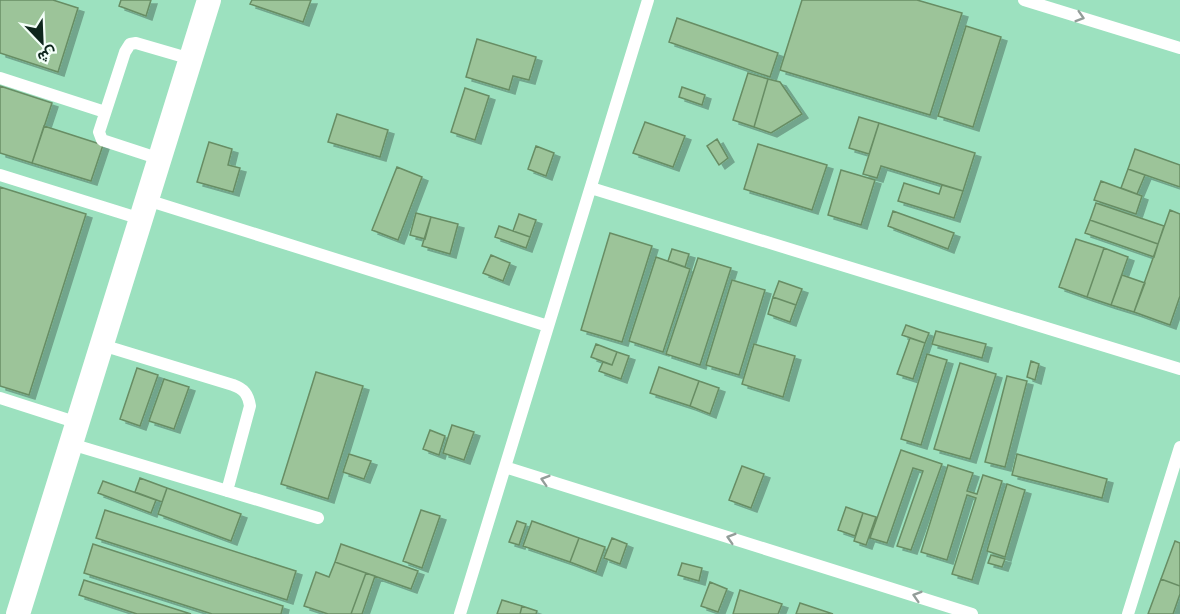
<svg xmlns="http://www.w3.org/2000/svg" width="1180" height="614" font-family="Overpass,Vazirmatn,sans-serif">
  <defs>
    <filter id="shadow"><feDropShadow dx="6" dy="4" stdDeviation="0" flood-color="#0004"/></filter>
  </defs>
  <rect width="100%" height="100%" fill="#aeeacc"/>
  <path fill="#9ce1bf" d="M0 0H1180V614H0Z"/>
  <path fill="#9cc499" stroke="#678d64" stroke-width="1.5" filter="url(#shadow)" d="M0 0H53L78 8 58 72 0 53Z
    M121 0H151L146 16 119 6Z
    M252 0H311L303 22 250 4Z
    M802 0H917L962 13 930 115 780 70Z
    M677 18 778 53 770 77 669 42Z
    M966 26 1001 37 973 127 938 116Z
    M477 39 536 57 529 80 513 76 509 90 466 77Z
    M748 73 768 79 754 127 733 120Z
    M768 79 780 82 802 114 771 133 754 127Z
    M0 86 52 103 32 163 0 153Z
    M682 87 705 95 702 105 679 97Z
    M465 88 489 96 475 140 451 132Z
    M337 114 388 130 380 157 328 142Z
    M859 117 879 123 869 154 849 148Z
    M645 122 685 136 673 167 633 153Z
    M879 123 975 153 963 191 881 166 877 178 863 174Z
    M44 126 103 145 91 181 32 163Z
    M717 139 728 158 719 165 707 146Z
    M209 142 232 149 228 165 240 168 233 192 197 182Z
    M758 144 827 165 812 210 744 189Z
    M536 146 554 153 546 176 528 169Z
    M1135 149 1180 165V187L1128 169Z
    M397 167 422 177 398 240 372 230Z
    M1128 169 1145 175 1137 194 1121 188Z
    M841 170 875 180 861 225 828 215Z
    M1101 181 1142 196 1136 214 1094 200Z
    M904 183 939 194 942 185 963 191 954 218 898 201Z
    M0 187 86 214 29 395 0 386Z
    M1096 203 1164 226 1158 244 1090 220Z
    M1170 210 1180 214V296L1170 325 1134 312Z
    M893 211 954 233 948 249 888 226Z
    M416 213 431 217 425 239 410 235Z
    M519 214 536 220 530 237 513 231Z
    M431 217 458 224 450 254 422 246Z
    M1090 220 1158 244 1154 257 1085 233Z
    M499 226 530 237 526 248 495 237Z
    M610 233 652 246 622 342 581 330Z
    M1076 239 1104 248 1087 297 1059 287Z
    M1104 248 1128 257 1111 305 1087 297Z
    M672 249 689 254 685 267 668 261Z
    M491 255 510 263 503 281 483 273Z
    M656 257 690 269 663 352 629 341Z
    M698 258 731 268 700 365 666 354Z
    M1122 275 1145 283 1134 312 1111 305Z
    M732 280 765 290 739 375 706 365Z
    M779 281 802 289 796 305 773 297Z
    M773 297 796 305 790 322 768 314Z
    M906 325 929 333 925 343 902 335Z
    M936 331 986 344 982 358 932 344Z
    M910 338 925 343 913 379 897 374Z
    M596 344 617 352 612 365 591 357Z
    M754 344 795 356 783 397 742 384Z
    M617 352 629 356 621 379 599 371 603 362 612 365Z
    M927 354 947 360 921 445 901 439Z
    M1031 361 1039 364 1035 380 1027 377Z
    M960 363 996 374 970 459 934 449Z
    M659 367 699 381 690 406 650 393Z
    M137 368 158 375 140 426 120 419Z
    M316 372 363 386 328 499 281 484Z
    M1007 376 1027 381 1005 467 985 462Z
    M164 379 189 387 174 429 149 421Z
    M699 381 719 388 710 414 690 406Z
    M452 425 474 432 464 460 443 453Z
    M430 430 445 436 439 455 423 449Z
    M901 450 942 464 911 550 897 546 923 471 913 468 887 543 870 538Z
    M349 454 371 461 364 479 343 472Z
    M1017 454 1107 479 1102 498 1012 475Z
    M948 465 973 473 967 491 977 494 983 475 1002 481 972 580 952 574 976 498 967 495 947 560 921 552Z
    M742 466 764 474 751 508 729 500Z
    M140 478 167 488 162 502 135 492Z
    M103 481 156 500 151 513 98 493Z
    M1007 484 1025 490 1005 557 987 551Z
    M167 488 241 514 231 541 158 514Z
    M846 507 863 513 855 536 838 530Z
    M105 510 296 571 287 600 96 538Z
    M421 510 440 516 422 568 403 561Z
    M863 513 876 517 866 545 854 541Z
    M517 521 526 524 519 545 509 542Z
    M532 521 579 538 570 562 523 546Z
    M579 538 605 547 596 572 570 562Z
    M612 538 627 544 620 564 604 558Z
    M1175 541 1180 543V586L1161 579Z
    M93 544 283 606 281 614H212L84 573Z
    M341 544 418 571 411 589 335 562Z
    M991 555 1005 559 1002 567 988 563Z
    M335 562 366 573 351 614H328L304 606 316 572 329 577Z
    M682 563 702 568 699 581 678 575Z
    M366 573 375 576 362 614H351Z
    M1161 579 1180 586V594L1173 614H1148Z
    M84 580 191 614H137L79 595Z
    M710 582 727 589 718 612 701 606Z
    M740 590 782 604 778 614H733Z
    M502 600 522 606 520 614H497Z
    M800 603 833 614H796Z
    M522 606 537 611 536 614H520Z"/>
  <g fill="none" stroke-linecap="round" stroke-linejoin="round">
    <path stroke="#fff" stroke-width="12" d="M1024 0 1180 48
      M0 78 105 112
      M160 159 102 140 99 132 125 52 130 44 136 43 191 59
      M0 175 141 219
      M591 188 1180 369
      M147 200 548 326
      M102 345 233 385C244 389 248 394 250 406L227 491
      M0 398 78 423
      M71 444 318 518
      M505 467 972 614
      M460 614 648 0
      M1128 614 1180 447"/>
    <path stroke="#fff" stroke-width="24" d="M18 614 209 0"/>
  </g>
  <defs><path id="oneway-chevron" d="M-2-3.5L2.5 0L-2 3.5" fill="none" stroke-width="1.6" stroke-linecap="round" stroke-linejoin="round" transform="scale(1.5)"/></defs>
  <g stroke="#939d99">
    <use href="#oneway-chevron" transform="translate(1080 17) rotate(17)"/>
    <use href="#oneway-chevron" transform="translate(545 480) rotate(-163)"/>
    <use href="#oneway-chevron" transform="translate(731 538) rotate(-163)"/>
    <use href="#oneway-chevron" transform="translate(917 596) rotate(-163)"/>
  </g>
  <g transform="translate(42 42) rotate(157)" stroke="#f3fff8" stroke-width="4.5" paint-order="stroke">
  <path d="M0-4.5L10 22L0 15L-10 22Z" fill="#0e261c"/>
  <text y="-9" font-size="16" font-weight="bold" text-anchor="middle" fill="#0e261c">ش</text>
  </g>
</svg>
